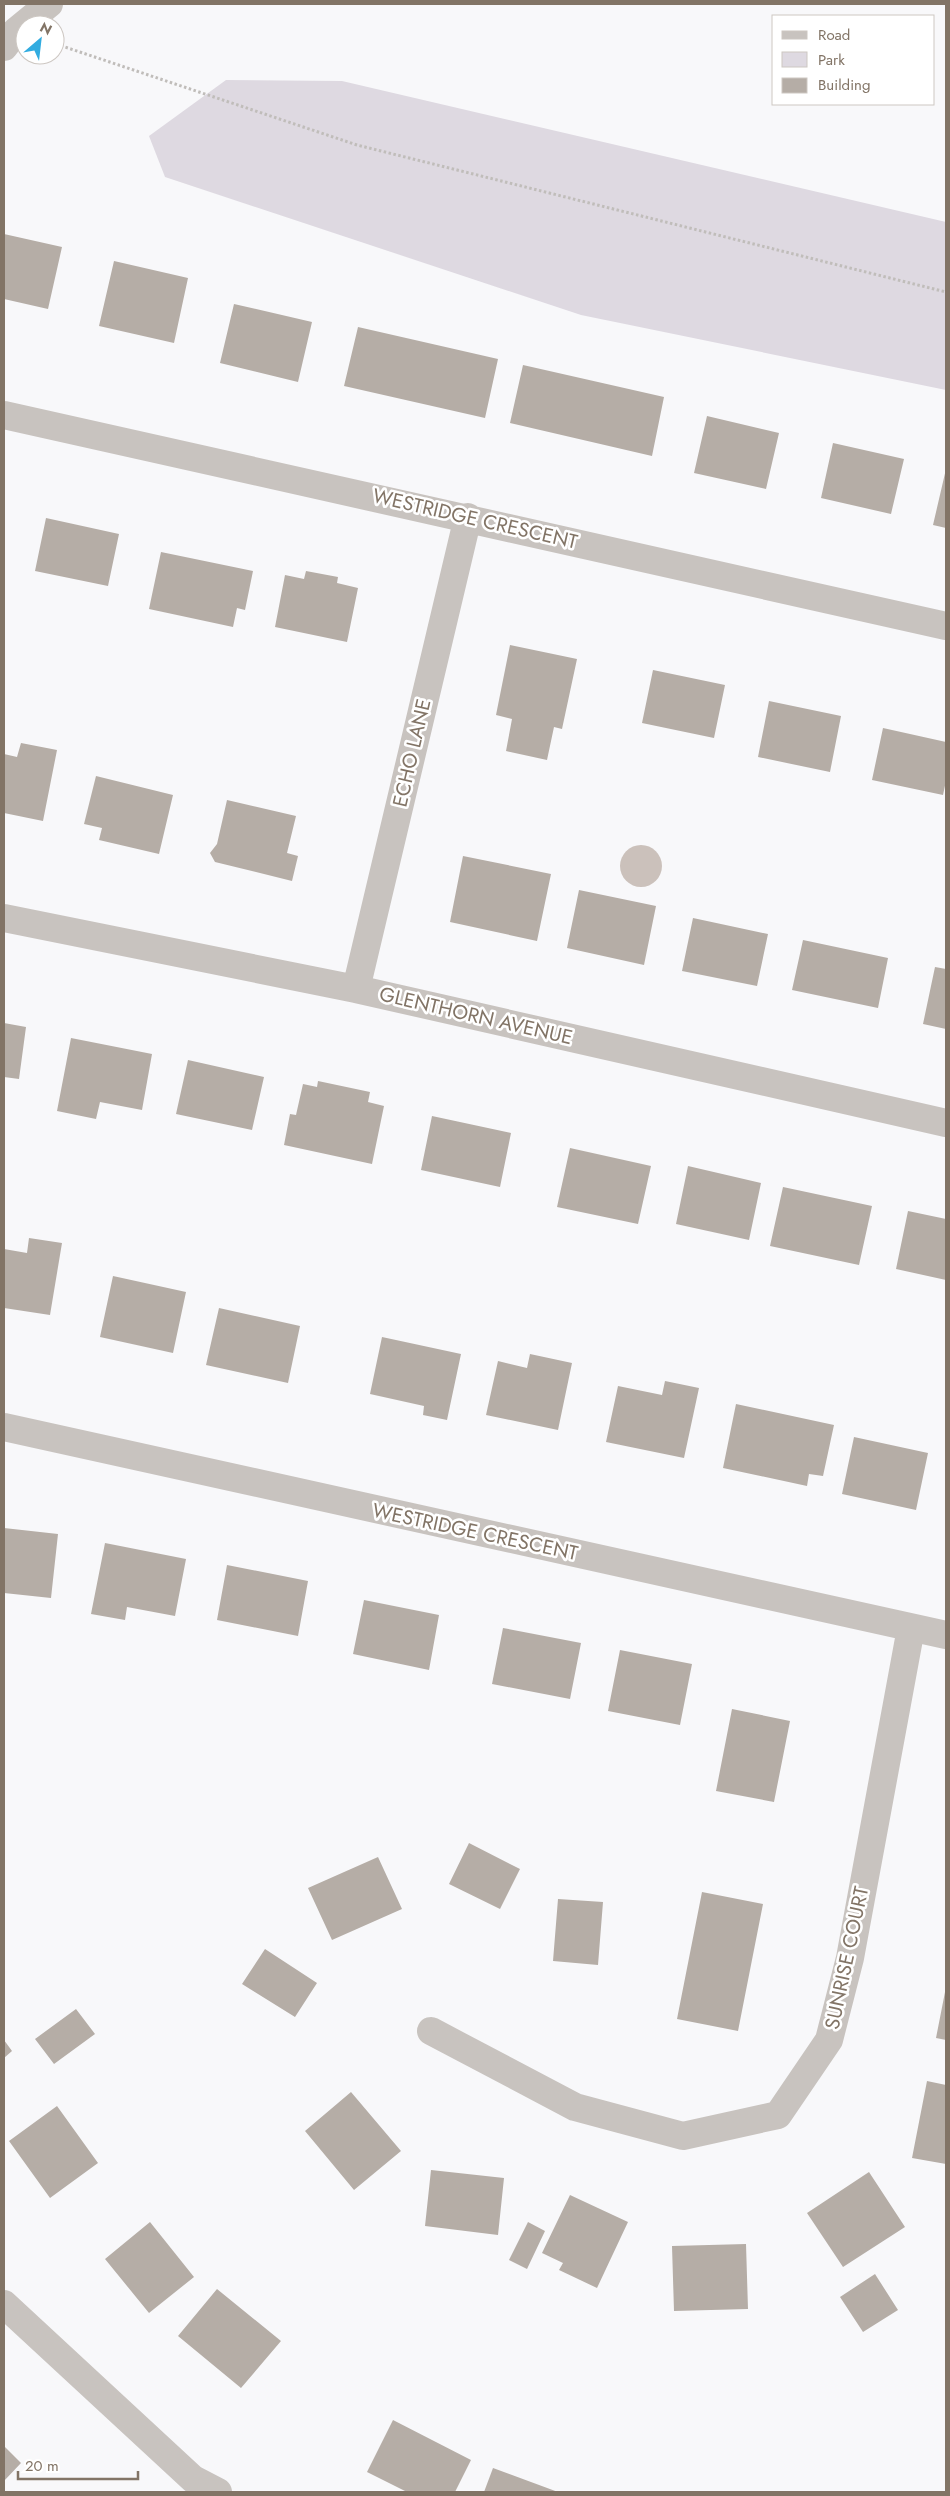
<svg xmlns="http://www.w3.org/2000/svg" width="950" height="2496" font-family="Jost,sans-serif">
  <rect width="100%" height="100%" fill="#f8f8fa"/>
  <path fill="#ded9e1" d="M226 80 342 81 946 222V390L581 315 165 177 149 136Z"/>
  <path fill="#cbc1bb" d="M620 866a21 21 0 1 1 42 0a21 21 0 1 1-42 0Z"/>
  <path fill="#b5ada6" d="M4 234 62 247 48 309 4 299Z
    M114 261 188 278 174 343 99 326Z
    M234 304 312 322 298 382 220 363Z
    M358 327 498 359 485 418 344 386Z
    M523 365 664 397 652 456 510 423Z
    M707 416 779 433 766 489 694 473Z
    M833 443 904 459 891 514 821 498Z
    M946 469V528L933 525Z
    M46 518 119 534 108 586 35 571Z
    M161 552 253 571 245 610 237 608 233 627 149 609Z
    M306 571 338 577 337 583 358 588 347 642 275 627 285 575 304 579Z
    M510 645 577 659 562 729 554 727 547 760 506 751 512 719 496 715Z
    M653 670 725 685 714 738 642 723Z
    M769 701 841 716 830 772 758 757Z
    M883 728 946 742V781L943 795 872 780Z
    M21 743 57 750 43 821 4 813V754L17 757Z
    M96 776 173 795 159 854 99 840 102 828 84 824Z
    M227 800 296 816 287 853 298 856 292 881 215 862 210 853 217 844Z
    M463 856 551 874 537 941 450 922Z
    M579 890 656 906 644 965 567 948Z
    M693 918 768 934 757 986 682 971Z
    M803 940 888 958 878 1008 792 990Z
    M935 967 946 969V1029L923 1024Z
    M4 1023 26 1027 19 1079 4 1077Z
    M71 1038 152 1054 142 1110 100 1102 96 1119 57 1111Z
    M188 1060 264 1077 252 1130 176 1114Z
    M318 1081 370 1092 368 1102 384 1106 372 1164 284 1145 290 1114 296 1115 303 1084 317 1087Z
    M432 1116 511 1133 500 1187 421 1170Z
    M570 1148 651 1166 638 1224 557 1207Z
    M688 1166 761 1183 749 1240 676 1224Z
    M783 1187 872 1206 859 1265 770 1246Z
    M908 1211 946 1219V1280L896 1269Z
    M29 1238 62 1243 50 1315 4 1308V1249L27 1253Z
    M113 1276 186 1292 173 1353 100 1337Z
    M219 1308 300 1326 288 1383 206 1365Z
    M382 1337 461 1354 447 1420 423 1415 424 1406 370 1394Z
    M530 1354 572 1363 558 1430 486 1415 498 1361 527 1368Z
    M665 1381 699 1388 684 1458 606 1442 618 1386 662 1395Z
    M736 1404 834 1425 823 1476 809 1474 807 1486 723 1468Z
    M854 1437 928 1453 916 1510 842 1494Z
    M4 1528 58 1534 51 1598 4 1593Z
    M105 1543 186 1559 175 1616 127 1607 125 1620 91 1614Z
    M227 1565 308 1581 298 1636 217 1620Z
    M364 1600 439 1615 429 1670 353 1654Z
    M503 1628 581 1643 570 1699 492 1684Z
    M620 1650 692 1664 680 1725 608 1711Z
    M732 1709 790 1721 774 1802 716 1791Z
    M469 1843 520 1869 500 1909 449 1884Z
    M378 1857 402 1909 332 1940 308 1888Z
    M702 1892 763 1904 738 2031 677 2019Z
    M558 1899 603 1902 598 1965 553 1961Z
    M265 1949 317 1983 295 2017 242 1984Z
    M945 1992H946V2040L936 2038Z
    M76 2009 95 2034 54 2064 35 2039Z
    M4 2040 12 2051 4 2058Z
    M927 2081 946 2085V2164L912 2158Z
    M351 2092 401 2151 354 2190 305 2131Z
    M57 2106 98 2163 50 2198 9 2141Z
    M431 2170 504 2178 498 2235 425 2226Z
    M869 2172 905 2227 843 2267 807 2213Z
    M570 2195 628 2222 597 2288 559 2270 563 2263 542 2253Z
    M150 2222 194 2277 149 2313 105 2259Z
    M528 2222 545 2231 527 2269 509 2260Z
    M746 2244 748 2309 674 2311 672 2246Z
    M875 2274 898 2310 863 2332 840 2297Z
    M217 2289 281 2341 241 2388 178 2336Z
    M393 2420 471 2460 455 2492H407L367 2472Z
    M4 2446 21 2463 4 2481Z
    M493 2468 558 2492H484Z"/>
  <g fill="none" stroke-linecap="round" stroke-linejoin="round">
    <path stroke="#c0bdba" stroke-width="3" stroke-dasharray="2.5 2.5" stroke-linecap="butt" d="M56 44 357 145 946 292"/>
    <path stroke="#c8c3bf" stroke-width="28" d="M4 47 16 31 49 4
      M4 415 946 626
      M4 918 356 989 946 1123
      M356 989 468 517
      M4 1427 946 1635
      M431 2031 575 2107 683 2136 778 2115 829 2040 850 1958 911 1628
      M4 2304 193 2479 218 2492"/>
  </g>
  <g text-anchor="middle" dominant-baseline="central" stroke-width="5" stroke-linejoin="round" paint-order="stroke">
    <g font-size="20" fill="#827466" stroke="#fff">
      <text transform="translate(475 519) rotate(13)">WESTRIDGE CRESCENT</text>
      <text transform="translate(412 753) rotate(-77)">ECHO LANE</text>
      <text transform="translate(476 1016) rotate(13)">GLENTHORN AVENUE</text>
      <text transform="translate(475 1532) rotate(12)">WESTRIDGE CRESCENT</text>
      <text transform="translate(847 1958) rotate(-78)">SUNRISE COURT</text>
    </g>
  </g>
  <rect width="950" height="2496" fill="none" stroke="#827466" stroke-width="10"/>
  <rect x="772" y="15" width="162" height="90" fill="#ffffff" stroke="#cdc7c2"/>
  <rect x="782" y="31" width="25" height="8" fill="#c8c3bf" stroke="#cdc7c2"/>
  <text x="818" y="40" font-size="15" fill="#827466">Road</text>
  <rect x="782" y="52" width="25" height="15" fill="#ded9e1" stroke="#cdc7c2"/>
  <text x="818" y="65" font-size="15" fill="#827466">Park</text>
  <rect x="782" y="78" width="25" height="15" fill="#b5ada6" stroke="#cdc7c2"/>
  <text x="818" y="90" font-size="15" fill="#827466">Building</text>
  <g transform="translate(40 40) rotate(28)"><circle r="24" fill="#ffffff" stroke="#cdc7c2"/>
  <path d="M0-4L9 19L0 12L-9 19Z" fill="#32ace0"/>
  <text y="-8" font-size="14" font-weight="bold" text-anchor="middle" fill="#827466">N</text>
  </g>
  <path d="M18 2471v8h120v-8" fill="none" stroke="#827466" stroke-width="2.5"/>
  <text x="25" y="2471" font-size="15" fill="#827466" stroke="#ffffff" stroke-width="4" paint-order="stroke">20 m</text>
</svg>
